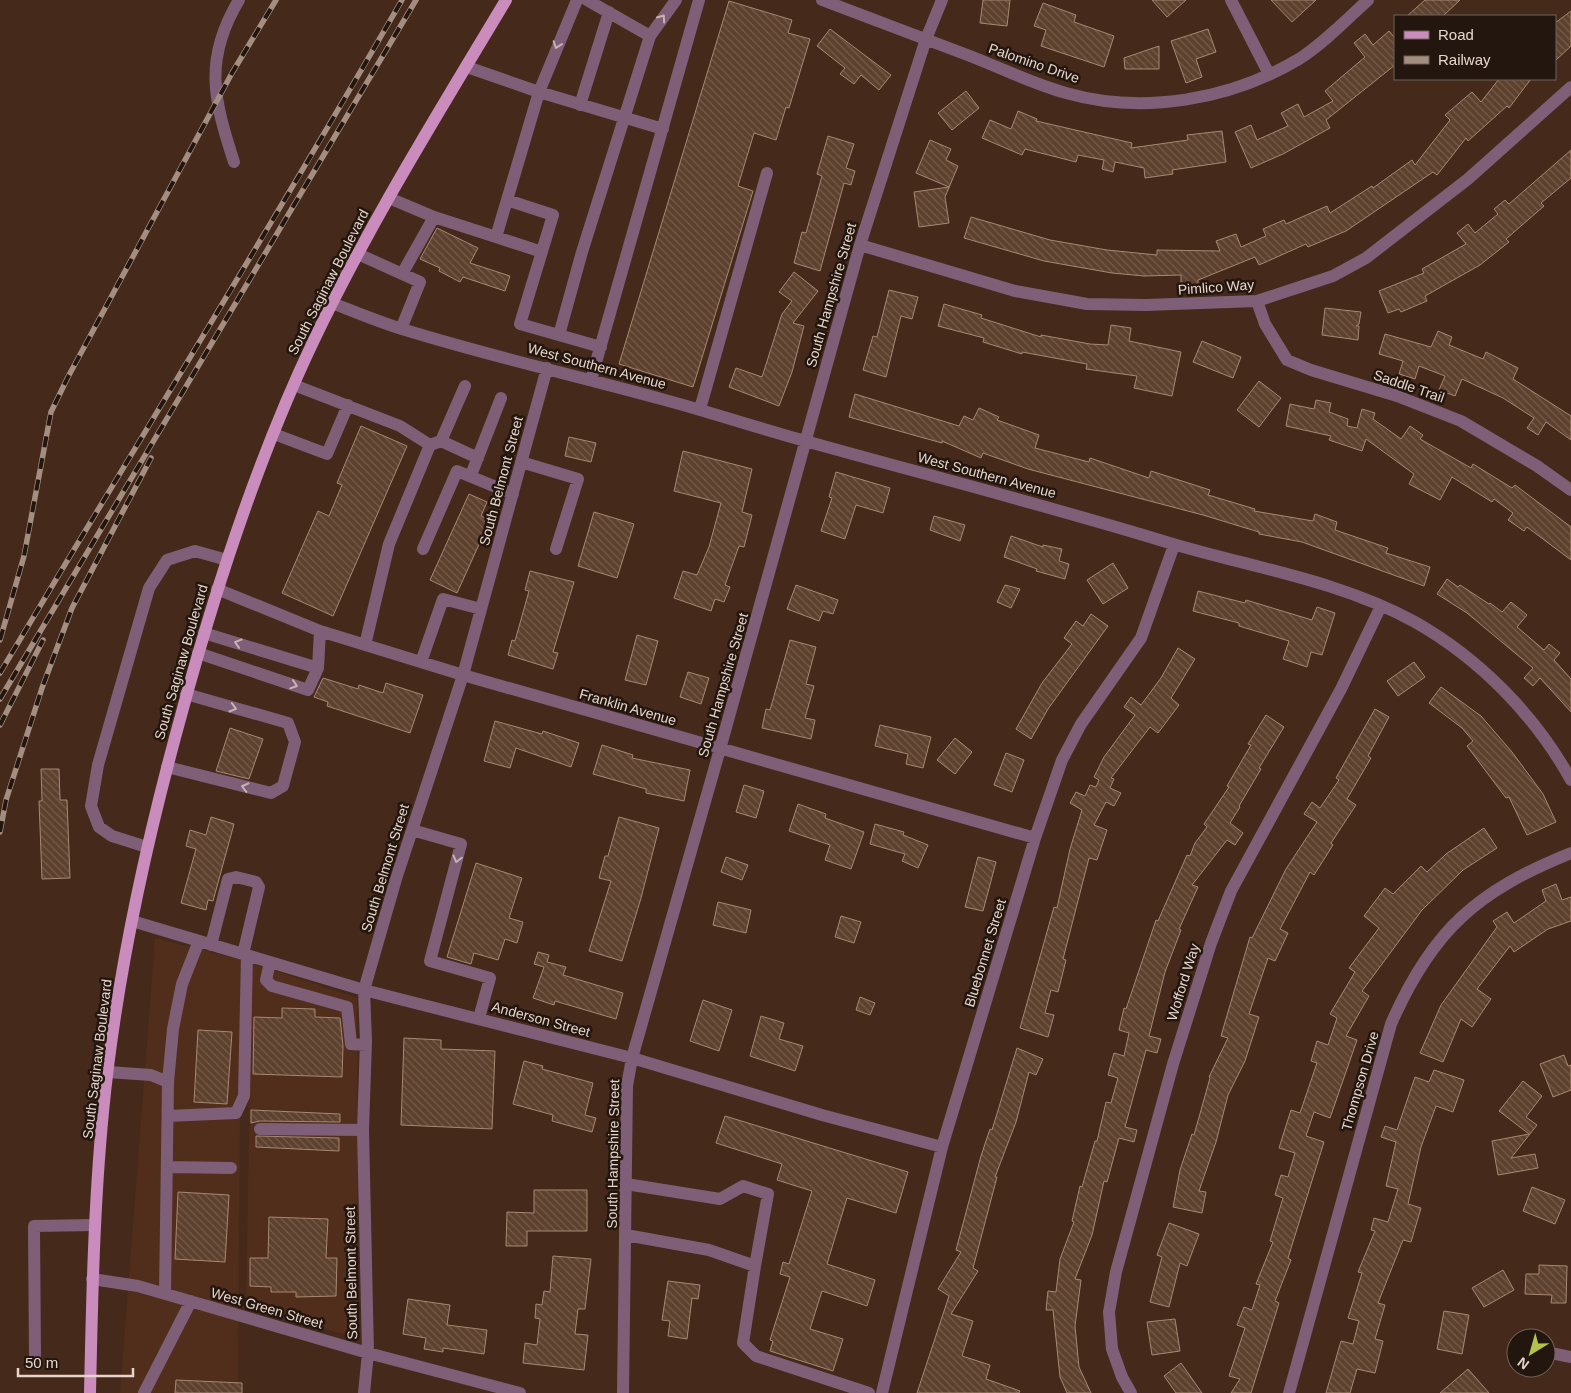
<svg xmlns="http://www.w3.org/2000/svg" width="1571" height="1393" font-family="Arial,sans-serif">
  <defs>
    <pattern id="building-back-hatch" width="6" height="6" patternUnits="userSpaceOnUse" patternTransform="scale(1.25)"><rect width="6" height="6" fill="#5d412e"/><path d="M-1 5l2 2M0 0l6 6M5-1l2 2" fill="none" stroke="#745c4b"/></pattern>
  </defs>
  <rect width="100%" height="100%" fill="#45291a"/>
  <path fill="#502e1b" d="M155 938 241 960 238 1393H120Z
    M252 963 357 998 358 1338 246 1307Z"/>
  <path fill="url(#building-back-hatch)" stroke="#a78873" d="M983 0H1010L1007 26 980 23Z
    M1152 0H1186L1167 17Z
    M1271 0H1316L1292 22Z
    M1425 0H1460L1443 16H1407Z
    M729 1 792 20 788 33 810 39 789 108 786 107 776 140 754 133 738 186 753 191 693 387 619 364Z
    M1043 3 1076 15 1074 22 1114 36 1104 67 1041 46 1046 30 1034 26Z
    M1571 11V46L1555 61V23Z
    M830 29 891 75 879 90 861 75 854 84 840 74 845 68 817 46Z
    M1208 29 1216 52 1196 59 1202 77 1186 83 1171 41Z
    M1389 31 1395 38V65L1326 120 1330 128 1283 154 1251 168 1235 132 1251 125 1257 140 1288 126 1281 113 1298 104 1304 117 1333 101 1325 91 1365 57 1354 43 1365 34 1373 45Z
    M1159 46V69H1125L1124 58Z
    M1499 79H1531L1509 108 1507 106 1468 141 1466 138 1437 175 1433 172 1346 231 1308 247 1306 244 1259 265 1255 257 1198 280V288H1181V275L1144 276 1112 273 1044 261 964 238 971 217 1050 240 1107 250 1157 255V250L1220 251 1216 241 1236 234 1241 247 1266 236 1263 229 1284 220 1286 224 1327 206 1330 213 1372 186 1373 188 1412 160 1415 165 1450 120 1445 115 1472 92 1481 102Z
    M966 91 979 108 952 130 938 113Z
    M1018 111 1037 119 1036 121 1132 143 1131 148 1188 140 1187 135 1222 131 1226 162 1172 170 1173 174 1145 178 1144 168 1115 162 1113 172 1102 169 1104 160 1078 155 1076 162 1025 149 1022 155 982 138 990 120 1011 129Z
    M828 136 854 144 846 168 855 171 851 185 844 183 820 271 794 263 802 232 806 233 822 176 817 174Z
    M930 140 951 149 946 160 958 166 945 197 949 223 919 227 914 192 949 187 916 173Z
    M1571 150V178L1541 203 1544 206 1506 239 1509 242 1480 265 1425 296 1427 301 1401 312 1399 309 1388 313 1379 291 1424 273 1422 269 1466 244 1457 233 1468 224 1475 233 1498 214 1494 209 1505 200 1509 204Z
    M437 228 478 248 470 263 510 276 505 291 463 277 460 282 439 271 440 268 420 259Z
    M794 272 818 291 793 323 804 326 792 372 779 406 729 387 736 368 762 377 782 314 792 301 779 292Z
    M889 290 918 297 912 319 901 316 886 377 863 370 873 336 877 337Z
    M944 304 982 315 981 318 1041 337V335L1090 344 1108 345 1111 325 1131 328 1129 341 1181 352 1172 396 1134 388 1137 376 1086 369 1087 364 1022 352V354L983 342 984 338 938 326Z
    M1325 308 1361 312 1359 324 1356 326H1359L1358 340 1322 335Z
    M1438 331 1452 337 1449 345 1483 359 1486 352 1518 368 1513 379 1571 416V440L1546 422 1538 435 1527 428 1534 418 1503 398 1462 379 1455 396 1439 390 1445 376 1419 366 1415 379 1399 374 1403 361 1379 354 1385 334 1431 347Z
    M1202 341 1241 357 1233 378 1193 362Z
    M1259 381 1281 398 1259 427 1237 410Z
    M855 394 959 426 964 416 973 420 979 408 999 417 997 420 1039 435 1035 448 1089 462 1090 458 1149 478 1151 471 1210 490 1208 495 1255 509 1254 511 1313 521 1315 514 1337 522 1335 530 1388 548 1386 553 1430 567 1424 586 1302 542 1259 534V532L1203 515 1028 469 983 453 981 458 942 441V443L849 417Z
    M1316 400 1331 403 1329 412 1348 419 1347 426 1357 428 1362 409 1375 413 1373 419 1401 439 1410 426 1423 435 1420 439 1471 468 1473 464 1512 488 1515 485 1571 527V560L1527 527 1524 531 1508 520 1513 513 1494 499 1492 502 1452 477 1440 500 1409 484 1414 474 1366 439 1362 451 1329 440 1331 436 1286 426 1290 404 1314 409Z
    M361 426 407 446 333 616 282 593 318 511 329 516 342 485 337 483Z
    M569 437 596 443 591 462 565 456Z
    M683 451 752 469 742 512 752 515 744 547 739 546 725 585 730 587 724 602 715 599 711 611 674 598 683 571 697 575 709 547 721 503 674 491Z
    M836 472 890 488 883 513 856 505 845 539 821 531 832 498 829 497Z
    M469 494 487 502 481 516 490 520 457 593 430 580Z
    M594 512 634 524 617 578 578 566Z
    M934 516 965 525 960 541 930 530Z
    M1011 536 1043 547V545L1062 549 1059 561 1069 564 1065 579 1036 571 1037 569 1004 557Z
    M1113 563 1128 588 1103 604 1087 580Z
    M530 571 574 582 553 652 558 653 553 669 508 655 512 640 515 641 529 591 525 590Z
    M1447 579 1458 587 1460 585 1489 604 1490 603 1502 612 1511 602 1527 615 1517 627 1544 650 1549 644 1560 653 1554 660 1571 679V712L1540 678 1533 686 1524 678 1533 668 1467 613 1437 594Z
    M796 585 838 600 833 614 823 611 819 621 787 609Z
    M1005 585 1020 589 1011 608 997 602Z
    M1198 591 1245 603 1246 600 1312 620 1317 607 1335 613 1322 655 1311 652 1307 667 1283 659 1289 641 1239 626V623L1193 611Z
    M1091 614 1108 626 1048 709 1031 739 1016 729 1042 683 1072 644 1064 638 1076 621 1083 626Z
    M637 635 658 641 646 685 625 680Z
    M790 640 816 647 806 684 814 686 805 718 815 720 811 739 762 728 766 709 770 710Z
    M1178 648 1195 659 1171 698 1179 705 1158 733 1150 727 1111 778 1114 779 1110 788 1121 793 1114 806 1106 802 1094 825 1107 830 1097 860 1089 858 1063 959 1066 960 1058 992 1051 990 1045 1013 1054 1015 1048 1037 1020 1028 1054 907 1057 908 1070 849 1082 810 1070 803 1076 792 1085 796 1090 785 1096 787 1099 780 1094 777 1104 757 1135 715 1124 707 1131 697 1141 705 1161 678Z
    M1414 662 1425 677 1398 696 1387 681Z
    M688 672 709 678 701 704 680 697Z
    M323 678 358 689 359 685 383 693 386 683 423 695 410 733 327 706 328 702 314 697Z
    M1441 687 1481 716 1512 752 1543 794 1556 822 1527 835 1509 797 1506 798 1467 746 1473 741 1462 728 1429 703Z
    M1375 709 1389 717 1368 756 1371 758 1347 799 1356 805 1331 843 1333 845 1314 875 1310 872 1280 929 1288 933 1275 961 1268 958 1249 1014 1259 1017 1245 1061 1228 1095 1216 1142 1199 1191 1206 1192 1202 1213 1173 1207 1180 1170 1192 1134 1194 1135 1210 1078 1209 1077 1228 1038 1221 1036 1250 937 1252 938 1286 869 1317 822 1304 814 1312 802 1320 808 1339 780 1336 778Z
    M1266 715 1284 727 1259 768 1261 769 1239 806 1240 807 1230 823 1243 833 1235 845 1227 840 1192 885 1198 887 1179 929 1181 930 1165 972 1149 1036 1161 1039 1157 1053 1146 1050 1125 1127 1137 1130 1134 1142 1119 1138 1107 1182 1104 1181 1092 1235 1075 1279 1081 1280 1075 1326 1079 1367 1091 1393H1067L1060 1377 1053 1310H1046L1048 1291 1056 1292 1060 1259 1074 1222 1072 1221 1080 1186 1082 1187 1095 1141H1097L1106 1102 1111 1103 1118 1078 1108 1075 1114 1053 1124 1056 1129 1033 1119 1030 1124 1008 1126 1009 1156 920 1158 921 1187 855 1190 856 1195 843 1207 827 1204 824 1229 787 1227 786 1251 745 1248 744Z
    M495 721 542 734 543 731 579 743 571 767 516 748 510 768 484 761Z
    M880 725 931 737 923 768 906 764 908 754 875 746Z
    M230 728 263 739 249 779 216 771Z
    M955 738 972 752 955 774 937 760Z
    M602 745 633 755 632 758 690 770 684 801 646 793V789L593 774Z
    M1006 753 1024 760 1012 792 994 785Z
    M41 769H59L60 800H67L70 878 42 879 39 801H42Z
    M744 785 764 791 756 818 736 812Z
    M798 804 826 814 825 818 864 832 851 869 825 860 830 845 789 831Z
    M211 817 234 824 213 901 208 900 206 910 181 903 196 849 186 846 190 830 206 835Z
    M619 817 659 828 641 898 622 961 589 951 611 881 599 878 605 856H608Z
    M875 824 904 832 903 835 928 845 918 868 902 861 905 854 870 844Z
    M1484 828 1497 848 1463 870 1422 910 1362 991 1369 996 1346 1036 1357 1040 1330 1118 1314 1112 1306 1136 1324 1142 1288 1258 1291 1260 1275 1301 1279 1303 1251 1393H1231L1240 1379 1229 1376 1245 1328 1237 1325 1244 1307 1252 1310 1260 1285 1256 1284 1273 1242 1270 1241 1283 1198 1275 1195 1281 1175 1288 1177 1295 1153 1279 1148 1291 1110 1300 1113 1317 1063 1311 1061 1317 1041 1328 1045 1337 1018 1330 1014 1355 972 1349 968 1379 928 1364 916 1385 888 1393 894 1421 866 1427 872 1446 854Z
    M726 857 748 865 742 880 721 872Z
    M978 857 996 862 983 911 965 907Z
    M476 863 522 878 509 918 523 922 517 943 505 939 498 960 474 953 471 964 447 957Z
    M1556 884 1562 900 1571 897V921L1548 929 1514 952 1510 946 1477 989 1491 999 1472 1027 1461 1019 1443 1062 1420 1053 1441 1005 1497 927 1493 921 1507 912 1514 923 1546 901 1542 890Z
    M718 902 751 910 746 933 713 925Z
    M841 916 861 922 854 943 835 937Z
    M538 952 549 955 547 962 566 967 563 975 623 993 616 1019 555 1001 554 1005 533 998 544 967 534 964Z
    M860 997 875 1003 870 1015 856 1010Z
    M703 1000 732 1010 719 1051 690 1041Z
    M282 1008 315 1009V1017L340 1018 343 1046 342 1077 253 1074 254 1017 282 1018Z
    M761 1016 784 1023 779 1039 803 1046 795 1071 750 1056Z
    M198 1030 232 1032 227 1104 194 1102Z
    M404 1038 441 1040V1049L495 1051 492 1129 401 1125Z
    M1017 1048 1043 1059 1036 1075 1029 1072 1016 1122 995 1177H997L973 1268 978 1271 951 1314 973 1321 962 1356 990 1365 986 1379 1020 1391 1019 1393H917L949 1296 938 1289 961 1252 956 1250 981 1156 990 1129 992 1130Z
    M1564 1055 1568 1066 1571 1065V1090L1553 1097 1540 1064Z
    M524 1061 543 1066 542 1069 593 1083 585 1115 596 1118 592 1132 552 1121 553 1115 513 1104Z
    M1434 1070 1464 1080 1453 1112 1436 1106 1421 1147 1408 1204 1421 1208 1411 1242 1403 1240 1378 1303 1385 1305 1375 1339 1383 1341 1375 1373 1357 1369 1350 1393H1326L1341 1341 1353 1344 1359 1321 1348 1318 1362 1273 1358 1272 1375 1231 1371 1230 1374 1218 1388 1222 1398 1189 1386 1186 1396 1142 1381 1137 1385 1126 1397 1130 1415 1077 1429 1082Z
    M1523 1081 1542 1096 1526 1117 1537 1125 1511 1158 1535 1154 1538 1168 1498 1175 1492 1141 1529 1134 1499 1111Z
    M251 1110 340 1114V1122L260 1121 251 1123Z
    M725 1116 908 1172 896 1213 847 1198 827 1264 875 1280 867 1306 822 1291 810 1329 843 1339 833 1371 770 1351 773 1341 770 1340 790 1277 780 1274 783 1262 789 1264 812 1191 777 1180 782 1164 716 1143Z
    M256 1136 339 1138V1151L256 1147Z
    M1532 1187 1565 1200 1555 1224 1523 1211Z
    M534 1190H587V1231H527V1246H506L507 1212 534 1213Z
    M178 1192 229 1195 225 1262 175 1259Z
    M269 1217 328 1219 326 1258H337L336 1296 296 1297V1292H271V1287L250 1286V1258H268Z
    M1169 1223 1199 1234 1187 1266 1180 1263 1169 1307 1150 1302 1162 1257 1157 1255Z
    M553 1256 591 1259 585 1309H578L575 1334 588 1335 584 1370 523 1363 525 1343 537 1345 540 1319 535 1318 536 1304 542 1305 544 1291 550 1292Z
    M1539 1265 1567 1266 1566 1303H1551L1552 1295 1525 1294 1526 1274H1539Z
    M1503 1270 1514 1290 1484 1307 1472 1288Z
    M668 1281 700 1285 698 1299 692 1298 687 1339 668 1336 670 1321 662 1320Z
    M408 1299 450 1305 447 1325 487 1330 484 1354 443 1348V1352L424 1349 426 1338 403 1334Z
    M1444 1311 1469 1315 1462 1354 1437 1349Z
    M1175 1319 1180 1351 1152 1355 1147 1322Z
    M1181 1363 1202 1393H1176L1164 1376Z
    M1468 1369 1489 1393H1440Z
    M176 1380 242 1383V1393H175Z"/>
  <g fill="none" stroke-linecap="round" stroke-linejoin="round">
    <path stroke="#7e5f77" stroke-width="12" d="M577 0 539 92 507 200 553 215 520 324 601 347
      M587 0 650 36
      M822 0C871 19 921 37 970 56 1001 68 1033 84 1066 93 1143 115 1230 100 1299 59 1324 43 1346 20 1368 0
      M1231 0 1269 74
      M467 67 539 92 663 129
      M580 105 609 12
      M234 162C214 100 203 60 239 0
      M389 198 434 217 496 237
      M507 200 496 237 542 252
      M860 245 1015 291 1087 304 1146 305 1257 301 1333 276 1366 258 1468 179 1571 87
      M358 254 420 282 401 329
      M402 274 434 217
      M1257 301 1265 324 1287 360 1311 370 1397 396 1461 421 1537 466 1571 490
      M332 303C355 312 379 322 402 329 489 356 578 376 665 400 713 413 761 429 809 442 927 475 1045 505 1163 541 1247 567 1337 579 1415 622 1480 659 1535 715 1571 780
      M559 335 582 252 650 36 676 0
      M591 380 699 0
      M294 385 400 426 430 445
      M465 386 441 441 478 458
      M700 409 767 173
      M274 434 327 454 348 405
      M521 462 578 479 556 549
      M471 475 501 398
      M423 549 457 471 513 494
      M217 589 320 631 463 675 1035 838
      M204 633 318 668
      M365 645 389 544 430 445 441 441
      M198 653 308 690 318 668 320 631
      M421 662 443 599 481 609
      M167 767 271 793 283 786 295 742 288 723 186 694
      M412 830 461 844 430 961 490 978 479 1018
      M147 847 112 836 99 827 91 806 98 765 149 588 167 560 195 551 227 560
      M132 921 364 990 632 1058 822 1115 942 1147
      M211 945 228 879 236 877 256 882 259 887 243 954
      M270 962 266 980 272 986 347 1007 351 1044 366 1045
      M108 1072 151 1075 168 1082 165 1293
      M168 1082 173 1029 182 984 199 941
      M168 1116 236 1113 244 1096 247 955
      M260 1129 363 1130
      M167 1167 231 1168
      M626 1184 720 1199 743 1186 768 1194 755 1266 709 1250 626 1235
      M755 1266 743 1343 756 1356 869 1393
      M92 1279 138 1286 368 1353 520 1393
      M1546 1352 1571 1357
      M35 1357 34 1226 95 1225
      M144 1393 191 1301
      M364 1393 368 1353 363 1130 366 1041 364 990 396 879 463 675 547 368
      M623 1393 627 1086 632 1058 720 749 860 245 926 39 942 0
      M882 1393 942 1147 1035 838 1062 760 1081 724 1141 638 1174 545
      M1131 1393 1122 1377 1112 1349 1109 1312 1116 1272 1173 1064 1211 943 1231 891 1341 689 1381 606
      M1289 1393 1391 1024C1432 930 1477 891 1571 853"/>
    <path stroke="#ca8bbd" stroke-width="12" d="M90 1393C92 1299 94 1205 103 1112 116 977 146 842 182 712 216 586 257 460 313 342 369 224 439 112 506 0"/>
    <g stroke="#a48e81" stroke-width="5.5">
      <path id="rail" d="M0 640 24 556 51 412 68 377 232 73 276 0
        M0 673C134 448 272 226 402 0
        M0 699 416 0
        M0 725 43 640
        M0 832 6 800 42 688 72 608 151 458"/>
    </g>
    <use href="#rail" stroke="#22160f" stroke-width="4" stroke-dasharray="11" stroke-linecap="butt"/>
  </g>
  <defs><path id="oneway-chevron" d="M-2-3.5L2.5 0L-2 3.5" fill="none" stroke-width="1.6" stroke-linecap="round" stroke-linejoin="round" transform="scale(1.25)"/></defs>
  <g stroke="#c8b2b2">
    <use href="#oneway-chevron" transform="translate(662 18) rotate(-55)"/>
    <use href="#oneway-chevron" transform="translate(557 45) rotate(109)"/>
    <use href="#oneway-chevron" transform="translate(238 643) rotate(-163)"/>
    <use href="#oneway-chevron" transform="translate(294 685) rotate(18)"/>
    <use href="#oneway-chevron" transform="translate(233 708) rotate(16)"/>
    <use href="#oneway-chevron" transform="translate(245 787) rotate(-166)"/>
    <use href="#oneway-chevron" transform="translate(457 859) rotate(105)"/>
  </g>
  <g text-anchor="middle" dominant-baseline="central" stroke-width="5" stroke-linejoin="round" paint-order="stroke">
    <g font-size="14" fill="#e7d5cb" stroke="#22160f">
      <text transform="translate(1034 63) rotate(19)">Palomino Drive</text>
      <text transform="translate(328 282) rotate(-63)">South Saginaw Boulevard</text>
      <text transform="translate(1216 287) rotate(-4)">Pimlico Way</text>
      <text transform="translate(831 295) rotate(-74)">South Hampshire Street</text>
      <text transform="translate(597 366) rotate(15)">West Southern Avenue</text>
      <text transform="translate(1409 386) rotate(19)">Saddle Trail</text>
      <text transform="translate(987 475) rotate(15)">West Southern Avenue</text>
      <text transform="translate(501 481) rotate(-75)">South Belmont Street</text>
      <text transform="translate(181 662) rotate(-74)">South Saginaw Boulevard</text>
      <text transform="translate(723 685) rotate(-74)">South Hampshire Street</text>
      <text transform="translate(628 707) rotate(16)">Franklin Avenue</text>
      <text transform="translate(385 868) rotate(-73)">South Belmont Street</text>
      <text transform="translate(985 953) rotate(-73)">Bluebonnet Street</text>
      <text transform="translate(1183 982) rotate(-73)">Wofford Way</text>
      <text transform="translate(541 1019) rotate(15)">Anderson Street</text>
      <text transform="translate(97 1059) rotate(-83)">South Saginaw Boulevard</text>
      <text transform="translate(1360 1081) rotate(-74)">Thompson Drive</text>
      <text transform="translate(613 1154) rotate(-89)">South Hampshire Street</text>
      <text transform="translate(351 1273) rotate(-91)">South Belmont Street</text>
      <text transform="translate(267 1308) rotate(16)">West Green Street</text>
    </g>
  </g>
  <rect x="1394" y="15" width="162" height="65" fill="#22160f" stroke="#71625a"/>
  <rect x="1404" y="31" width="25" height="8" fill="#ca8bbd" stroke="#71625a"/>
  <text x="1438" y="40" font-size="15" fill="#e7d5cb">Road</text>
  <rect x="1404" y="56" width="25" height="8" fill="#a48e81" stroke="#71625a"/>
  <text x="1438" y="65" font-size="15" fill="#e7d5cb">Railway</text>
  <g transform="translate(1531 1353) rotate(217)"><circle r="24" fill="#22160f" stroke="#71625a"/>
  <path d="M0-4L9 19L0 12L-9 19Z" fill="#b3c24b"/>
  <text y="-8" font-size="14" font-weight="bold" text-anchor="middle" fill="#e7d5cb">N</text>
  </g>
  <path d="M18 1368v8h115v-8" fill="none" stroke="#e7d5cb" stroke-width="2.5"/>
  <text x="25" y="1368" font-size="15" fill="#e7d5cb" stroke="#22160f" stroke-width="4" paint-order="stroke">50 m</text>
</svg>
